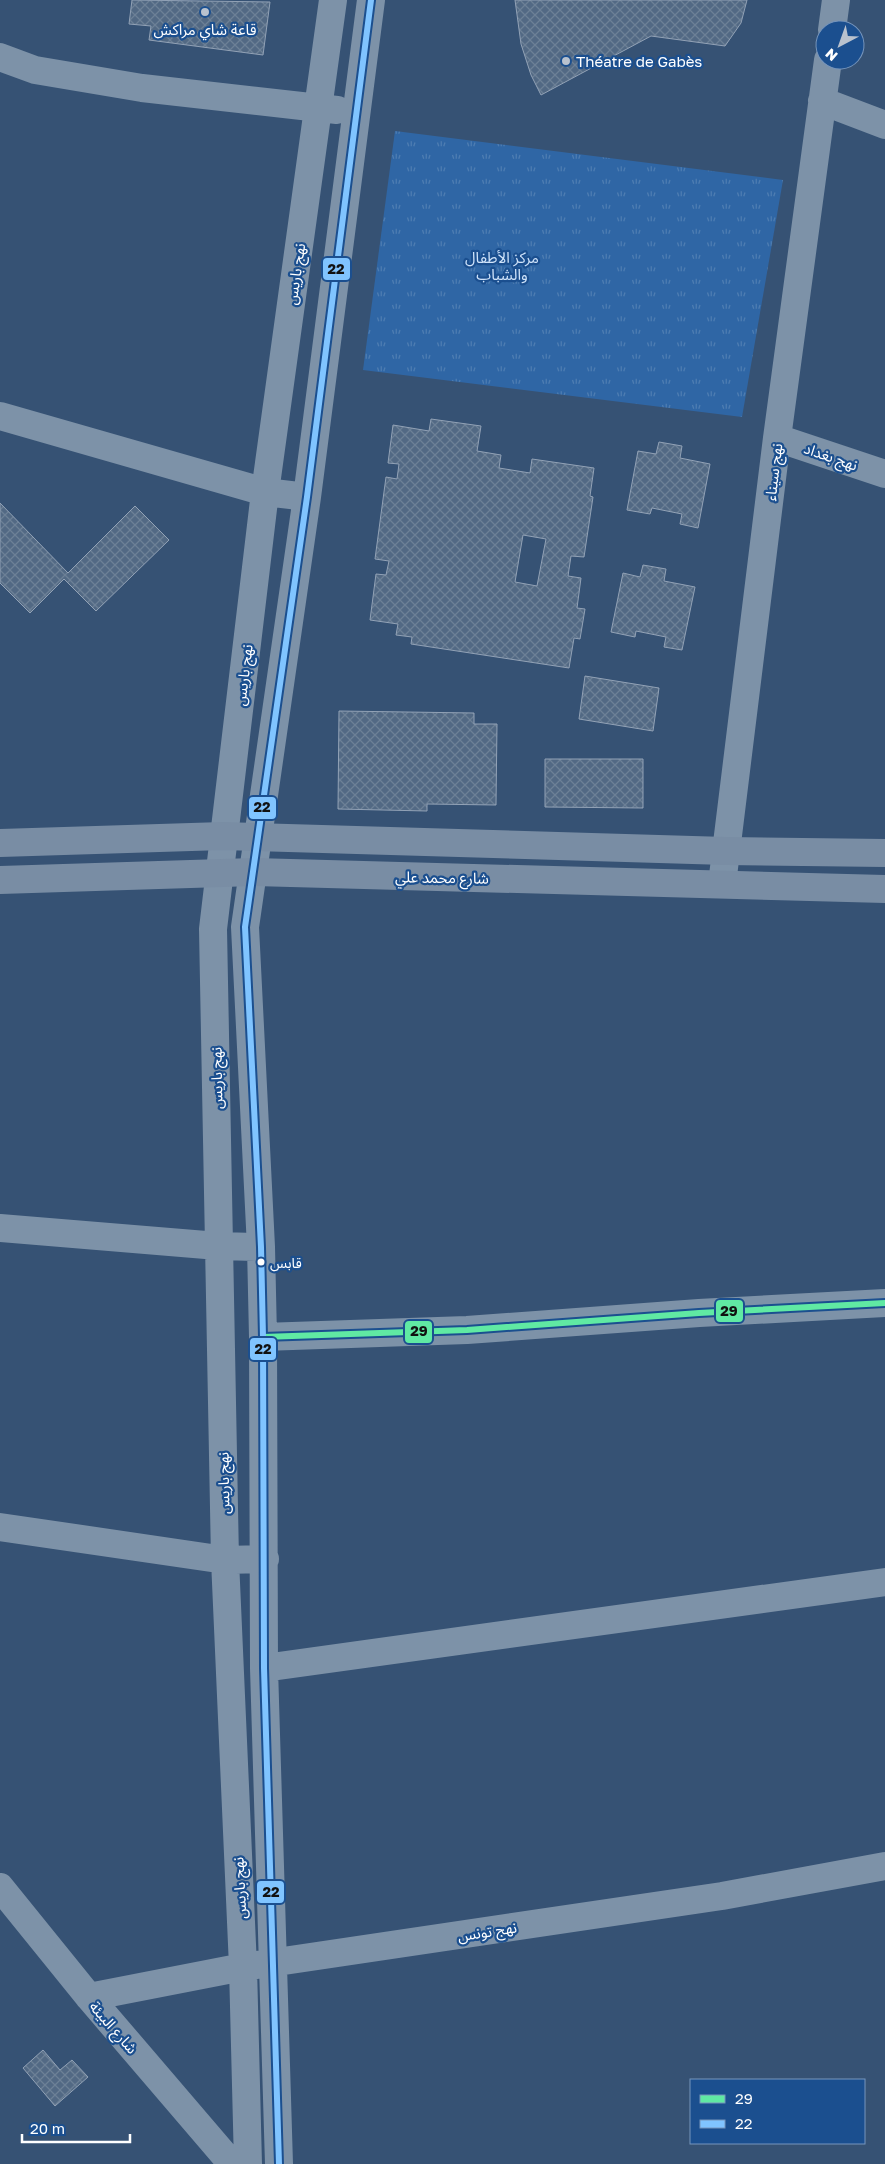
<svg xmlns="http://www.w3.org/2000/svg" width="885" height="2164" font-family="'Golos Text','Noto Sans Arabic',sans-serif">
  <defs>
    <pattern id="grass-tufts" width="24" height="20" patternUnits="userSpaceOnUse" patternTransform="scale(1.25)"><rect width="24" height="20" fill="#2f66a5"/><path d="M3 7l-1-3M5 7V3M7 7l1-3M15 17l-1-3M17 17v-4M19 17l1-3" fill="none" stroke="#4e7db2"/></pattern>
    <pattern id="building-cross-hatch" width="8" height="8" patternUnits="userSpaceOnUse" patternTransform="scale(1.25)"><rect width="8" height="8" fill="#526984"/><path d="M0 0l8 8M0 8l8-8" fill="none" stroke="#6c8096"/></pattern>
  </defs>
  <rect width="100%" height="100%" fill="#365274"/>
  <path fill="url(#grass-tufts)" d="M395 131 783 180 742 417 363 370Z"/>
  <path fill="url(#building-cross-hatch)" stroke="#92a2b6" fill-rule="evenodd" d="M132 0 270 2 263 55 149 40 151 26 129 24Z
    M515 0H747L741 23 725 46 651 36 541 95 531 75 521 44Z
    M431 419 481 426 477 451 501 455 499 468 530 473 532 459 594 468 590 496 593 497 584 557 571 556 568 576 581 578 577 608 585 609 580 639 574 638 569 668 411 644 412 637 396 635 398 624 370 620 376 574 386 575 389 561 375 559 386 477 397 479 399 464 388 463 393 425 429 431ZM523 535 546 539 537 586 515 582Z
    M659 442 682 446 680 458 710 464 698 528 680 524 682 514 652 508 650 514 627 510 638 451 656 454Z
    M0 503 68 573 135 506 169 540 96 611 64 579 30 613 0 583Z
    M643 565 666 569 664 581 695 587 682 650 664 647 666 637 636 631 635 637 611 632 623 573 640 577Z
    M585 676 659 688 653 731 579 719Z
    M339 711 474 713V724H497L496 805 427 804V811L338 809Z
    M545 759H643V808L545 807Z
    M43 2050 60 2070 72 2060 88 2077 55 2106 23 2068Z"/>
  <g fill="none" stroke-linecap="round" stroke-linejoin="round">
    <path stroke="#7d92a8" stroke-width="28" d="M832 30 836 0
      M0 57 35 70 142 88 337 110
      M822 101 885 125
      M0 416 265 492 307 497
      M777 438 885 474
      M722 884 777 438 828 60
      M0 1228 218 1246 261 1247
      M263 1337 467 1330 699 1313 885 1303
      M0 1527 225 1560 265 1559
      M264 1668 885 1582
      M0 1887 89 1997 232 2164
      M89 1997 243 1967 722 1896 885 1866
      M248 2164 243 1967 225 1560 213 929 265 492 333 0
      M279 2164 264 1668 263 1337 261 1247 245 927 307 497 371 0"/>
    <path stroke="#798da4" stroke-width="28" d="M0 843 223 836 726 851 885 853
      M0 880 254 872 885 889"/>
    <g stroke="#1b4f8f" stroke-width="10">
      <path id="bus-1" d="M263 1337 467 1330 699 1313 885 1303"/>
    </g>
    <g stroke="#1b4f8f" stroke-width="10">
      <path id="bus-2" d="M279 2164 264 1668 263 1337 261 1247 245 927 307 497 371 0"/>
    </g>
    <use href="#bus-1" stroke="#60e9a3" stroke-width="6"/>
    <use href="#bus-2" stroke="#80c4ff" stroke-width="6"/>
  </g>
  <g fill="#b9c2ce" stroke="#1b4f8f" stroke-width="2">
    <circle cx="205" cy="12" r="5"/>
    <circle cx="566" cy="61" r="5"/>
  </g>
  <circle fill="#fff" stroke="#1b4f8f" stroke-width="2" cx="261" cy="1262" r="4.5"/>
  <g text-anchor="middle" dominant-baseline="central" stroke-width="4.5" stroke-linejoin="round" paint-order="stroke">
    <g font-size="14" fill="#fff" stroke="#1b4f8f" text-anchor="start">
      <text x="270" y="1262">قابس</text>
    </g>
    <g font-size="15" fill="#fff" stroke="#1b4f8f">
      <text x="205" y="29">قاعة شاي مراكش</text>
      <text x="576" y="61" text-anchor="start">Théatre de Gabès</text>
    </g>
    <g font-size="15" fill="#cfe3fa" stroke="#1b4f8f">
      <text x="502" y="257">مركز الأطفال<tspan x="502" dy="17">والشباب</tspan></text>
    </g>
    <g font-size="15" fill="#fff" stroke="#1b4f8f">
      <text transform="translate(295 274) rotate(-82)">نهج باريس</text>
      <text transform="translate(831 456) rotate(19)">نهج بغداد</text>
      <text transform="translate(773 472) rotate(-83)">نهج سيناء</text>
      <text transform="translate(243 675) rotate(-83)">نهج باريس</text>
      <text transform="translate(442 877) rotate(1)">شارع محمد علي</text>
      <text transform="translate(216 1078) rotate(-91)">نهج باريس</text>
      <text transform="translate(223 1483) rotate(-91)">نهج باريس</text>
      <text transform="translate(239 1888) rotate(-93)">نهج باريس</text>
      <text transform="translate(487 1931) rotate(-9)">نهج تونس</text>
      <text transform="translate(114 2027) rotate(49)">شارع البيئة</text>
    </g>
  </g>
  <g stroke="#1b4f8f" stroke-width="2">
    <rect x="322" y="257" width="29" height="24" rx="5" fill="#80c4ff"/>
    <rect x="248" y="796" width="29" height="24" rx="5" fill="#80c4ff"/>
    <rect x="715" y="1299" width="29" height="24" rx="5" fill="#60e9a3"/>
    <rect x="404" y="1320" width="29" height="24" rx="5" fill="#60e9a3"/>
    <rect x="249" y="1337" width="28" height="24" rx="5" fill="#80c4ff"/>
    <rect x="256" y="1880" width="29" height="24" rx="5" fill="#80c4ff"/>
  </g>
  <g font-size="14" text-anchor="middle" font-weight="bold" fill="#111">
    <text x="336" y="274">22</text>
    <text x="262" y="812">22</text>
    <text x="729" y="1316">29</text>
    <text x="419" y="1336">29</text>
    <text x="263" y="1354">22</text>
    <text x="271" y="1897">22</text>
  </g>
  <rect x="690" y="2079" width="175" height="65" fill="#1b4f8f" stroke="#7695bc"/>
  <rect x="700" y="2095" width="25" height="8" fill="#60e9a3" stroke="#7695bc"/>
  <text x="735" y="2104" font-size="15" fill="#ffffff">29</text>
  <rect x="700" y="2120" width="25" height="8" fill="#80c4ff" stroke="#7695bc"/>
  <text x="735" y="2129" font-size="15" fill="#ffffff">22</text>
  <g transform="translate(840 45) rotate(221)"><circle r="24" fill="#1b4f8f" stroke="#7695bc"/>
  <path d="M0-4L9 19L0 12L-9 19Z" fill="#b9c2ce"/>
  <text y="-8" font-size="14" font-weight="bold" text-anchor="middle" fill="#ffffff">N</text>
  </g>
  <path d="M22 2134v8h108v-8" fill="none" stroke="#ffffff" stroke-width="2.5"/>
  <text x="30" y="2134" font-size="15" fill="#ffffff" stroke="#1b4f8f" stroke-width="4" paint-order="stroke">20 m</text>
</svg>
